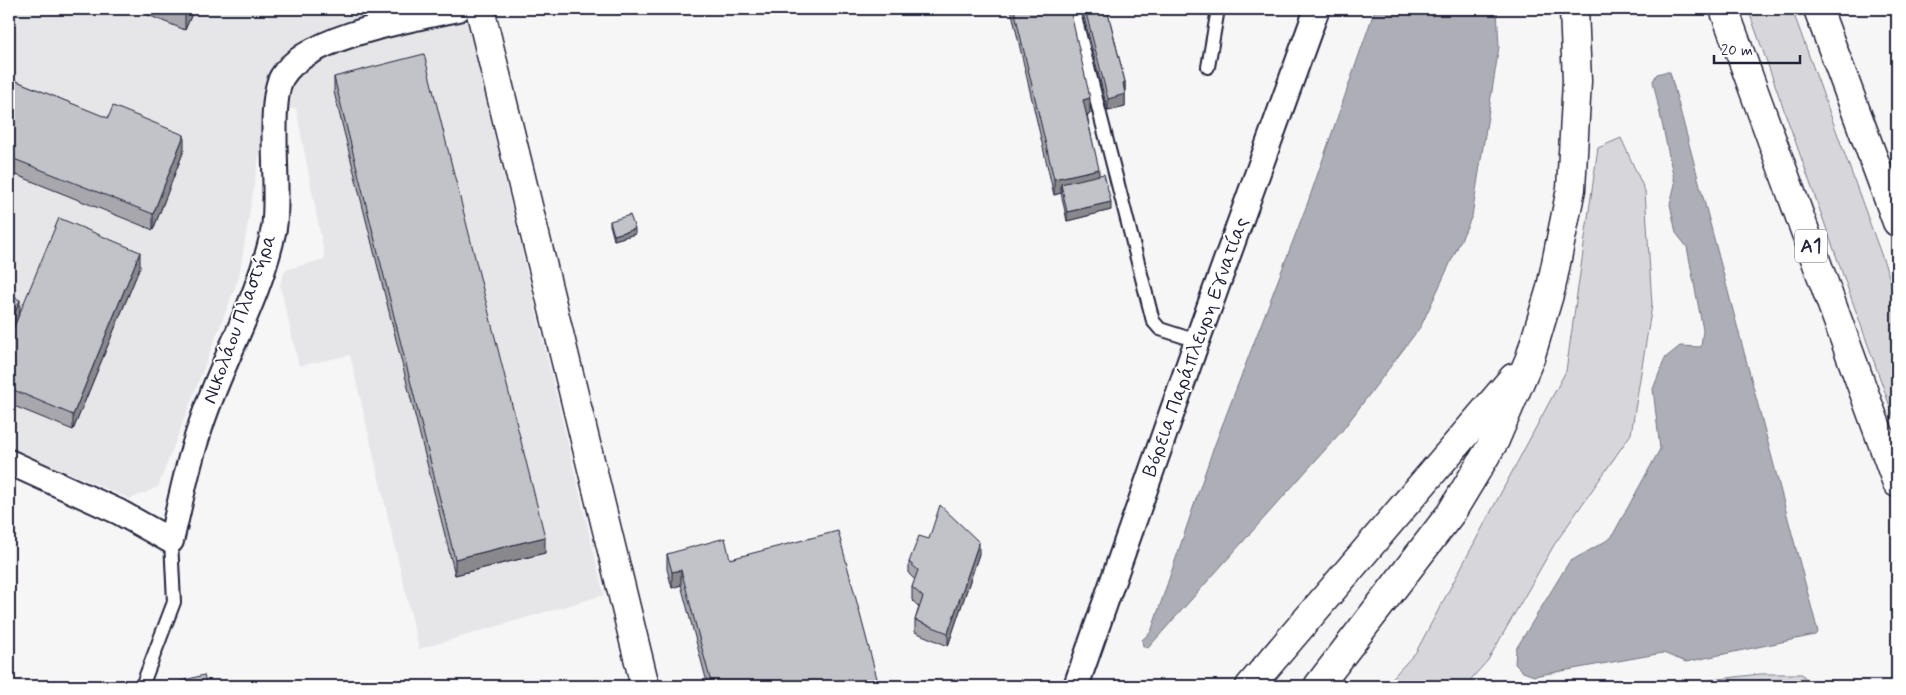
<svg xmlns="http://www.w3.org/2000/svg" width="1906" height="695" font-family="Mynerve,sans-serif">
  <rect width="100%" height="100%" fill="#f6f6f7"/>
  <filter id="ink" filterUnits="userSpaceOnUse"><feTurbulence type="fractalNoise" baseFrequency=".02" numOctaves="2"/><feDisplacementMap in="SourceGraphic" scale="10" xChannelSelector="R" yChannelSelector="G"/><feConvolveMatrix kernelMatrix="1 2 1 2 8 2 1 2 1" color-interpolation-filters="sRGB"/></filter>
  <g filter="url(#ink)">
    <path fill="#e6e6e9" d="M9 9H464L604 595 419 649 350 355 299 366 280 285 285 270 325 259 296 108 266 113 239 277 158 487 130 499 9 447Z"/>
    <path fill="#d7d7db" stroke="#7c7c8b" d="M1748 9H1792L1897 298V426Z
      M1621 138 1645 191 1652 305 1631 434 1554 545 1488 660 1465 686H1385L1416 652 1566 371 1598 148Z
      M1760 674H1802L1812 686H1661Z"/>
    <path fill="#aeaeb7" stroke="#767685" d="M1375 9H1497L1499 47 1472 216 1421 326 1341 432 1148 648 1143 646 1142 640 1151 632 1212 452 1308 202Z
      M1664 72H1670L1818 632 1815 635 1686 662 1663 653 1534 676 1523 672 1515 664 1516 649 1569 562 1611 538 1660 449 1653 389 1665 358 1680 346 1701 347 1703 330 1687 247 1676 233 1670 204 1675 184 1653 81 1657 74Z"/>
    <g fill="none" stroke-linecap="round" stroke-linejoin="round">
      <g stroke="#22223b" stroke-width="16">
        <path id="service" d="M1073 9 1153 321 1160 329 1197 341
          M1208 67 1218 9
          M142 686 174 602 171 541"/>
      </g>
      <g stroke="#22223b" stroke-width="28">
        <path id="minor" d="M9 462 119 512 171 541C180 504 187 466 199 431 220 363 260 299 274 228 280 192 267 103 282 77 306 36 412 19 458 9
          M1076 686 1197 341 1317 9"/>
      </g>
      <g stroke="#22223b" stroke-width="31">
        <path id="tertiary" d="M480 9 645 686"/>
      </g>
      <g stroke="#22223b" stroke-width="31">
        <path id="motorway" d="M1724 9 1897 483
          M1818 9 1897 222
          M1250 686 1513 378
          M1318 686 1451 513 1495 440 1530 358 1551 288 1571 189 1577 81 1574 9"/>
      </g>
      <use href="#service" stroke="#fff" stroke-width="12"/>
      <use href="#minor" stroke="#fff" stroke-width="24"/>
      <use href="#tertiary" stroke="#fff" stroke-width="28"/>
      <use href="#motorway" stroke="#fff" stroke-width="28"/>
    </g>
    <path fill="#a7a7ad" stroke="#22223b" d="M133 9H194L185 30Z
      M1011 9H1070L1090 114H1087L1099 176 1111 210 1067 221 1061 193 1054 195Z
      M1082 9H1107L1125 82V107L1108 111Z
      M334 77 545 553 455 575 334 92Z
      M9 78 184 150 153 230 9 172Z
      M610 221 635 234 614 240 610 225Z
      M140 267 73 430 9 404V295L20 312Z
      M667 554 730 559 879 686H708L681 585 672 588 667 569Z
      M979 554 948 646 915 632V620L919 607 912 600V587L915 580 909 574V562Z"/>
    <path fill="#88888d" stroke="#22223b" d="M188 9H194L185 30V15Z
      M1125 82V107L1108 111V99L1123 83Z
      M1090 98V114L1083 115V100Z
      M184 135V150L153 230V214Z
      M1099 169V185L1061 184V193L1054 195V179Z
      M1111 202V210L1067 221V212Z
      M635 229V234L614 240V235Z
      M140 252V267L73 430V415Z
      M20 300V312L9 340V327Z
      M545 537V553L455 575V559Z
      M979 542V554L948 646V633Z
      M681 570V585L672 588V572Z"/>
    <path fill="#c2c2c9" stroke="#22223b" d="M171 9H188L185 15Z
      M1014 9H1070L1090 98 1083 100 1099 169 1054 179Z
      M1085 9H1107L1125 82 1123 83 1125 94 1108 99Z
      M424 54 545 537 455 559 334 77Z
      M9 78 108 118 113 106 184 135 153 214 9 157Z
      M1104 174 1111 202 1067 212 1061 184Z
      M630 215 635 229 614 235 610 221Z
      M59 218 140 252 73 415 9 388V339Z
      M9 295 20 300 9 327Z
      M940 505 979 542 948 633 915 620 923 597 912 587 918 570 909 562 919 536 929 539Z
      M838 531 879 686H712L681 570 672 572 667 554 725 538 730 559Z
      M204 675 207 686H162Z"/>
  </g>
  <g text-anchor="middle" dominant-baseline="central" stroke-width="4" stroke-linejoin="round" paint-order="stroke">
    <rect fill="#fff" stroke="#646476" stroke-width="1" x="1795" y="229.5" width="32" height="33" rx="4"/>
    <g font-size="19" font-weight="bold" fill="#22223b">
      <text x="1811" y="246">Α1</text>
    </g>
    <g font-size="20" fill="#22223b" stroke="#fff">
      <text transform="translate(240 319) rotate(-70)">Νικολάου Πλαστήρα</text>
      <text transform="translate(1196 347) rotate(-70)">Βόρεια Παράπλευρη Εγνατίας</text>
    </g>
  </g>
  <rect width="1906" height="695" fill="none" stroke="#fff" stroke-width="30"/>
  <rect x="15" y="15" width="1876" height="665" fill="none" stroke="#22223b" stroke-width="2" filter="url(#ink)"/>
  <path d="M1714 55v8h86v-8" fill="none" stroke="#22223b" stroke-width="2.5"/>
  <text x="1721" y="55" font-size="15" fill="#22223b" stroke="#ffffff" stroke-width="4" paint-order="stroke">20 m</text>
</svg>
